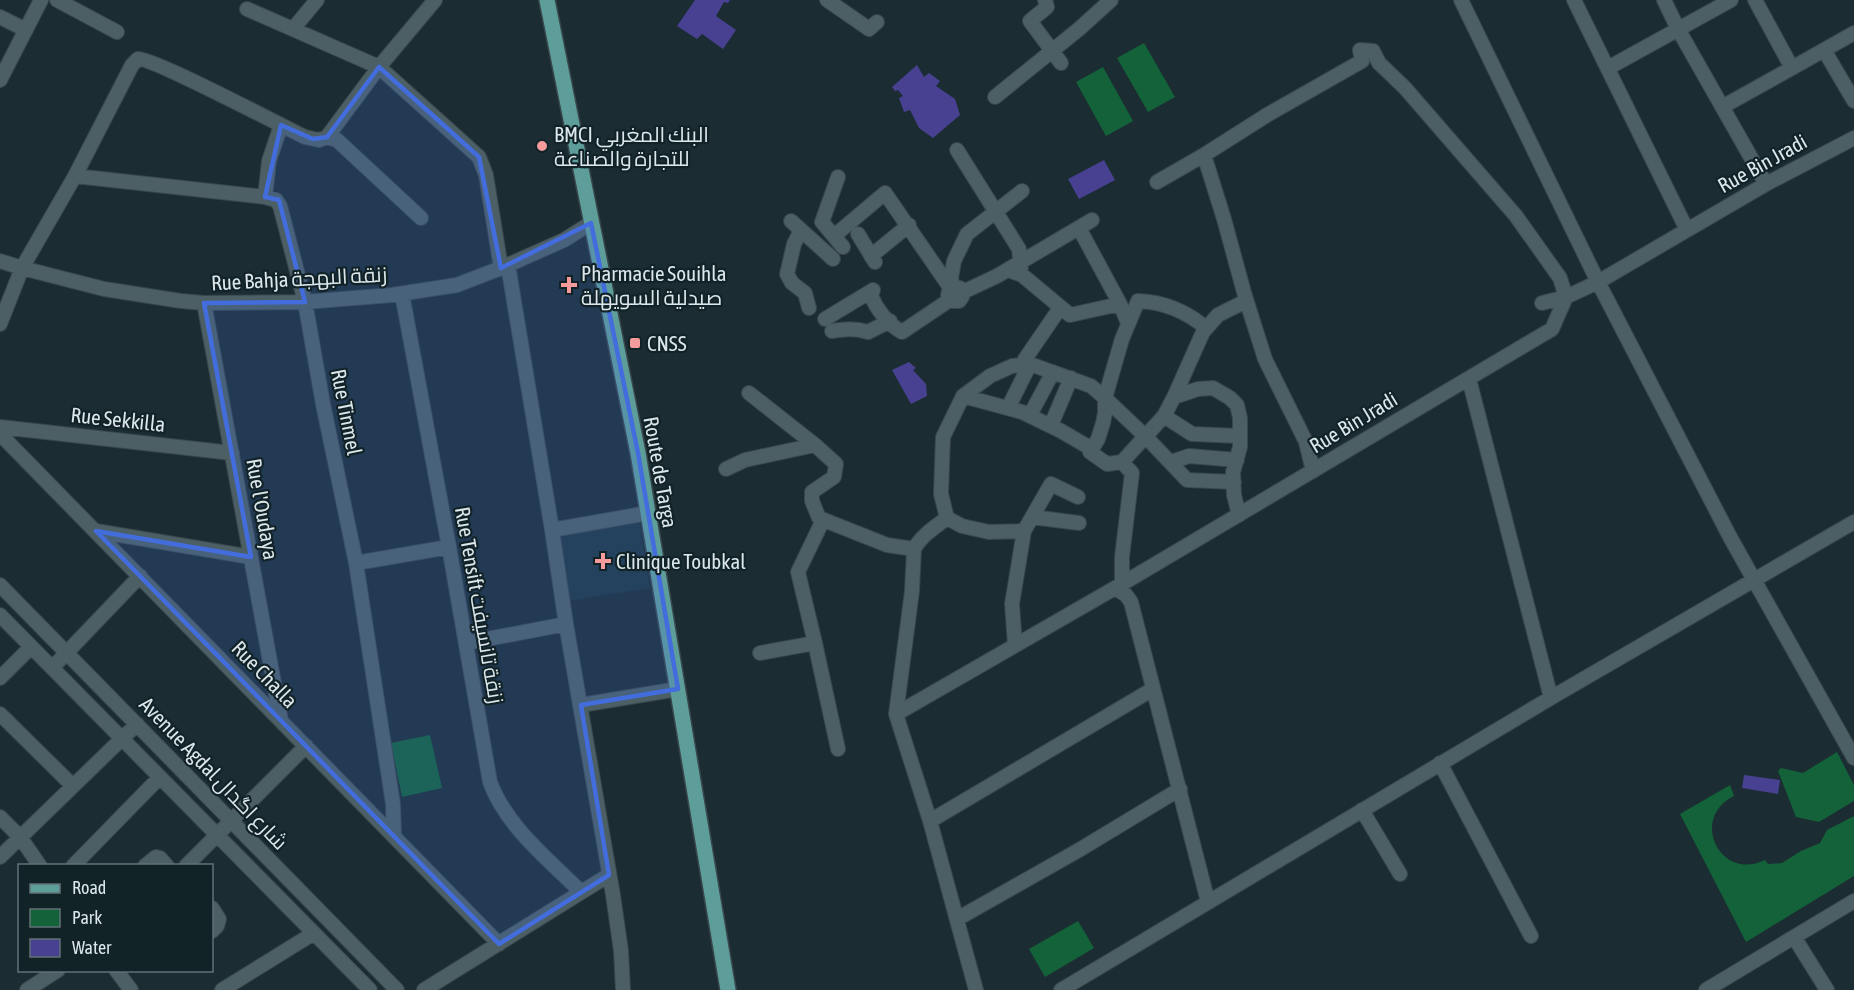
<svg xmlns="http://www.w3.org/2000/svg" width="1854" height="990" font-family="'Asap Condensed',Cairo,sans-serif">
  <rect width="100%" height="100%" fill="#1b2d32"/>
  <path fill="#1d373f" d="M639 520 650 588 568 601 557 533Z"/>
  <path fill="#136239" d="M1144 43 1175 97 1148 112 1117 58Z
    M1103 67 1133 121 1106 136 1076 82Z
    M430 735 442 788 402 797 391 743Z
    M1837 752 1854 785V801L1819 822 1796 817 1778 771 1781 768 1803 773Z
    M1730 785 1734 796C1689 818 1720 882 1765 860L1768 864 1782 863 1801 851 1820 843 1827 830 1854 816V876L1746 942 1680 814Z
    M1078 921 1094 948 1045 977 1029 949Z"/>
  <path fill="#484191" d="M695 0H730L728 3 724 2 716 16 736 30 723 49 702 34 697 39 677 26Z
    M917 65 924 77 929 73 940 81 936 86 955 99 960 115 933 138 919 128 910 110 904 112 899 98 903 96 898 90 895 91 892 87Z
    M1104 160 1115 180 1079 199 1068 179Z
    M909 362 916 368 913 370 926 384 927 396 911 404 892 370Z
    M1744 775 1780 780 1778 794 1742 788Z"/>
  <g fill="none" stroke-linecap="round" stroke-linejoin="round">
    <g stroke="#39474c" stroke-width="16">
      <path id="minor" d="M57 0 117 32
        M827 0 869 29 877 22
        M1045 0 1047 7 1030 21 1061 63
        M1461 0 1598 282 1730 537 1854 758
        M1574 0 1687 230
        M1664 0 1678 29 1766 184
        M1755 0 1792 68 1854 33
        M247 9 379 67 479 157 486 175 501 268
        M0 17 26 30
        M293 29 317 0
        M1824 50 1854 101
        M1608 68 1731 0
        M0 80 41 0
        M995 97 1079 29 1111 0
        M1722 107 1792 68
        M327 137 337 140 421 218
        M957 150 1019 249 1021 268
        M1204 155 1224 219 1245 296 1265 359 1306 442 1313 471
        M75 176 265 197 276 200 280 206 305 302 323 404 356 563 393 804 394 836
        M838 177 822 222 843 247
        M1157 182 1204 155 1267 115 1362 61 1360 50 1373 51 1379 63 1405 88 1516 216 1560 278 1566 297 1542 303
        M265 197 269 161 281 125
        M791 221 833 259
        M1079 228 1120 304
        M801 230 794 244 787 274 792 283 805 293 809 308
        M858 234 875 262
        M834 236 885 193 951 289
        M871 256 909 225
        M0 261 22 268 104 289 181 301 204 303 305 302 392 295 457 285 501 268 564 240 591 223
        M508 265 552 530 566 624 613 895 621 951 623 990
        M1008 270 1022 275 1070 315 1120 304 1128 323
        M953 287 951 278 954 261 967 234 1022 191
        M873 290 871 295C876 309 889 325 902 332L951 299
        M963 292 960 288 955 287 949 291 948 295 953 301H959L962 297 963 292 997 276 1092 220
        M402 294 449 547 490 782C506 826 548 859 581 892
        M204 303 281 721
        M825 319 873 290
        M0 324 22 268 75 176 132 65 138 59C151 57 282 126 305 137L319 140 327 137 379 67 435 0
        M1206 328C1186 311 1165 302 1138 301L1122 339 1105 398 1146 437 1187 480 1234 482
        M832 331C845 329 855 328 868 332L890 321
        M1469 379 1551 698
        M749 393 815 445 836 464 834 477 812 492V501L819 518 887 545 914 549C921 536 935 527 947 518L941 494 943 437 963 396 990 376 1012 366 1030 364 1091 386 1105 398V413L1103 423 1098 439 1090 452 1107 464 1122 462 1164 416 1174 397 1203 332 1218 315 1246 301
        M963 396 1022 412 1061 431 1092 449
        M1174 397 1198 389 1213 388 1230 398 1237 405 1240 418V447L1233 472 1234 495 1239 515
        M1008 408 1030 364 1025 359 1060 308
        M1030 415 1053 372
        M1164 416 1192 434 1240 436
        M1051 425 1071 378
        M0 427 232 453
        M0 434 499 944
        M1122 462 1132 473 1122 557V583
        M1171 462 1189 456 1237 460
        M726 469 745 460 815 445
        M1032 517 1079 523
        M947 518 962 526 989 532 1024 531 1051 484 1078 497
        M552 530 648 513
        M96 531 251 557
        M356 563 449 547
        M0 585 397 990
        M1115 588 1552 329 1566 297 1598 282 1766 184 1854 138
        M0 615 370 990
        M466 643 566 624
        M815 643 798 572 823 520
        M1015 645 1012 604 1024 531
        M760 653 815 643 838 749
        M52 668 140 576
        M0 678 31 647
        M581 705 678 689
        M0 714 73 786
        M896 714 912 591 914 549
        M1440 763 1531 936
        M1362 810 1400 874
        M0 817 20 837 40 866
        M930 821 1153 689
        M0 857 137 724
        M73 866 160 777
        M145 866 156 857 160 858 167 866
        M186 866 306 746
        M212 908 219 919 217 926 212 931
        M957 919 1079 850 1180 789
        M1794 937 1827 990
        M116 970 131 990
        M27 990 58 970
        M222 990 314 933
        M424 990 609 875
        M976 990 930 821 896 714 1115 588 1126 595 1131 602 1208 902
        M1061 990 1554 696 1854 522
        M1706 990 1854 901"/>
    </g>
    <g stroke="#39474c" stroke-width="18">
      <path id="major" d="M547 0 638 453 728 990"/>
    </g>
    <use href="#minor" stroke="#4c5f65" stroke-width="14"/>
    <use href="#major" stroke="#5d9e9b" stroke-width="15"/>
  </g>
  <path fill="#436ddc" fill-opacity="0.2" stroke="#436ddc" stroke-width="4.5" stroke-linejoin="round" d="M379 67 479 157 501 268 591 223 638 453 678 689 581 705 609 875 499 944 96 531 251 557 204 303 305 302 279 200 265 197 281 125 313 139 327 137Z"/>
  <g fill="#f59b9b" stroke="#122328" stroke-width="2">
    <circle cx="542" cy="146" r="6"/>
    <path d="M566 276h6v6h6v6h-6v6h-6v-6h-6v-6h6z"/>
    <rect x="629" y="337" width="12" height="12" rx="3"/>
    <path d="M600 552h6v6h6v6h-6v6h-6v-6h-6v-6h6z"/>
  </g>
  <g text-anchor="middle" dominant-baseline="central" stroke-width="4.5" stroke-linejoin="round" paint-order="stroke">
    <g font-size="21" fill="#dce7eb" stroke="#122328" text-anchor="start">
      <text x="554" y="134">BMCI البنك المغربي<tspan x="554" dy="24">للتجارة والصناعة</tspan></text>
      <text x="581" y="273">Pharmacie Souihla<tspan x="581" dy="24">صيدلية السويهلة</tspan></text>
      <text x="647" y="343">CNSS</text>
      <text x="616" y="561">Clinique Toubkal</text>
    </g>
    <g font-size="21" fill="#dce7eb" stroke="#122328">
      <text transform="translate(1762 163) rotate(-29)">Rue Bin Jradi</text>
      <text transform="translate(299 278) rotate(-3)">Rue Bahja زنقة البهجة</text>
      <text transform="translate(347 412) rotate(79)">Rue Tinmel</text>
      <text transform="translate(118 419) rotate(6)">Rue Sekkilla</text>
      <text transform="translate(1353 422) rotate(-31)">Rue Bin Jradi</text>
      <text transform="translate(661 472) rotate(80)">Route de Targa</text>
      <text transform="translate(263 509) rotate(80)">Rue l'Oudaya</text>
      <text transform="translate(480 605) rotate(80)">Rue Tensift زنقة تانسيفت</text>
      <text transform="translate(265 674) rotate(46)">Rue Challa</text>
      <text transform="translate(214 773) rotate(46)">Avenue Agdal شارع اگدال</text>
    </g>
  </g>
  <rect x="18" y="864" width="195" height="108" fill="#122328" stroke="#637176" stroke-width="1.5"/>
  <rect x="30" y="884" width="30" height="9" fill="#5d9e9b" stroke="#637176" stroke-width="1.5"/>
  <text x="72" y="894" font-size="18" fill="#dce7eb">Road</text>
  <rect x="30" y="909" width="30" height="18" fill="#136239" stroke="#637176" stroke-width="1.5"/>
  <text x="72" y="924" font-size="18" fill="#dce7eb">Park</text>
  <rect x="30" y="939" width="30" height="18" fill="#484191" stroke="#637176" stroke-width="1.5"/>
  <text x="72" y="954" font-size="18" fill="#dce7eb">Water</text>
</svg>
